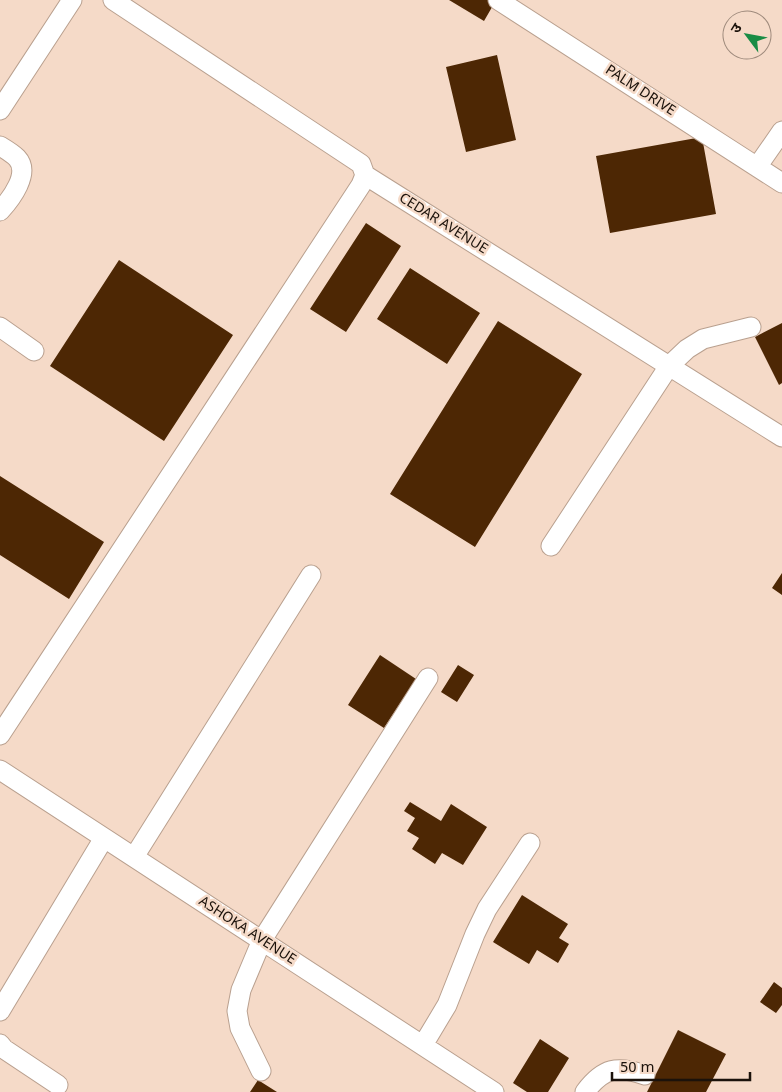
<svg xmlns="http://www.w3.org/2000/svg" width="782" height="1092" font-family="Georgia,'Noto Sans Devanagari',serif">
  <rect width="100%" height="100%" fill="#f5dac8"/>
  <path fill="#4d2704" d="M449 0H491L495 2 484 21Z
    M497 55 516 140 466 152 446 67Z
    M702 137 716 214 610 233 596 156Z
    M366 223 401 246 346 332 310 309Z
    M119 260 233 335 164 441 50 366Z
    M410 268 480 313 447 364 377 319Z
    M498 321 582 374 475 547 390 494Z
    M782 323V383L779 385 755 337Z
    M0 476 104 542 69 599 0 555Z
    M782 573V595L772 588Z
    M380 655 416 679 384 728 348 705Z
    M458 665 474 675 457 702 441 692Z
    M410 802 441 821 451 804 487 827 463 865 442 853 435 864 412 849 419 838 407 831 415 818 404 811Z
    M522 895 568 924 559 938 569 944 558 963 537 950 529 964 493 942Z
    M774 982 782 988V1005L776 1013 760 1002Z
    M678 1030 726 1054 706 1092H647Z
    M540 1039 569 1058 548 1092H527L513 1083Z
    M258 1080 277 1092H250Z"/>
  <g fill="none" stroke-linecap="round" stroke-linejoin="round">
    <g stroke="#b9a08f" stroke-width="21">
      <path id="minor" d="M113 0 361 164 365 175 782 437
        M498 0 782 183
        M0 110 72 0
        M0 146C5 149 12 153 17 158 31 173 11 199 0 211
        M757 167 782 131
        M0 327 34 351
        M551 546 669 366 687 349 703 339 751 327
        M0 735 361 185 365 175
        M0 770 494 1092
        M134 857 311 575
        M0 1011 104 838
        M0 1044 4 1049 58 1085
        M423 1045 447 1005 475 934 487 909 530 843
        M261 1071 240 1028 237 1011 241 990 262 940 428 678
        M585 1092C603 1068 617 1065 645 1075"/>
    </g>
    <use href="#minor" stroke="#fff" stroke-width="19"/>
  </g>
  <g text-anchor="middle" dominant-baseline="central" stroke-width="5" stroke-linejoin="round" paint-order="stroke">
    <g font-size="14" fill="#1b120b" stroke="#f5dac8">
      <text transform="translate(640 91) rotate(33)">PALM DRIVE</text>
      <text transform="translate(443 224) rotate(32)">CEDAR AVENUE</text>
      <text transform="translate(247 931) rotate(33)">ASHOKA AVENUE</text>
    </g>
  </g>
  <g transform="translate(747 35) rotate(302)"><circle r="24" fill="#f5dac8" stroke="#9e8a7c"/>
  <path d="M0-4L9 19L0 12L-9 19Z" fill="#198c45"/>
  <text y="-8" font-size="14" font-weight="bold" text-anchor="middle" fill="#1b120b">उ</text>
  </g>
  <path d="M612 1072v8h138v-8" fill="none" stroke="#1b120b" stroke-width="2.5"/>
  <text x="620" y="1072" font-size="15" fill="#1b120b" stroke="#f5dac8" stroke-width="4" paint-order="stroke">50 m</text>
</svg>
